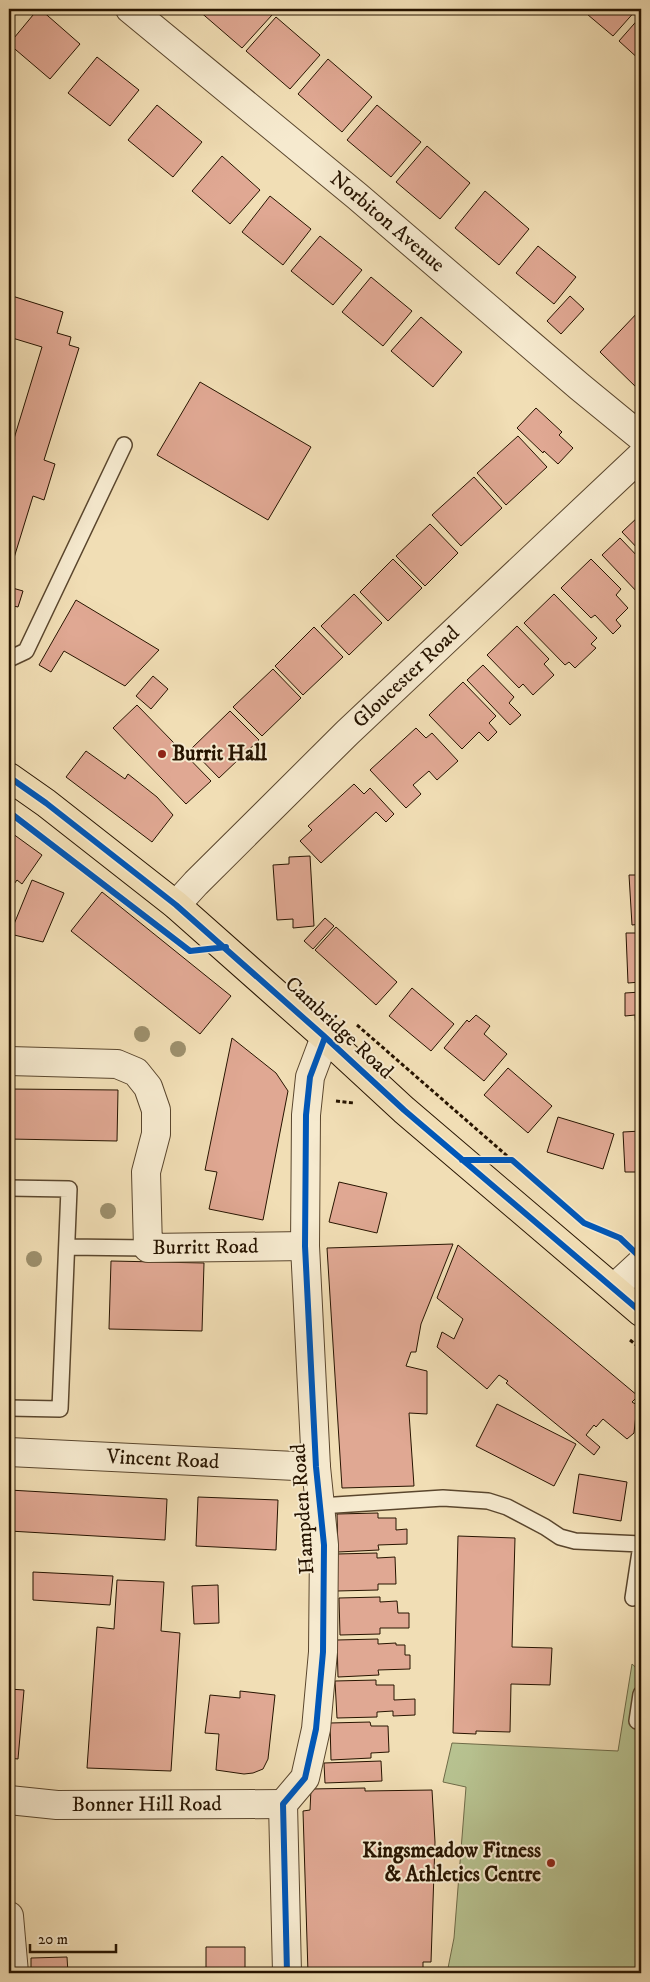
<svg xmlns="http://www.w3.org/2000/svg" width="650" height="1982" font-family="'IM FELL DW Pica',serif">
  <rect width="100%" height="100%" fill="#f1deb5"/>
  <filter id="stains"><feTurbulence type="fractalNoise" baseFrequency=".004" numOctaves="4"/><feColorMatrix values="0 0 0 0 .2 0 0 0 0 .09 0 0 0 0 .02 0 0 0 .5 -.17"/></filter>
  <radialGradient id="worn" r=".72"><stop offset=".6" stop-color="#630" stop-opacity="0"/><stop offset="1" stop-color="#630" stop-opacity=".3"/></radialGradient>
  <path fill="#b7c290" stroke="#6f6b48" d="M632 1664 641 1672V1973H447L454 1938 466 1787 443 1782 452 1743 618 1751Z"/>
  <path fill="#e0a893" stroke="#271400" d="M38 9H40L80 44 50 79 9 44Z
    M199 9H265L272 15 242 48 198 10Z
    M581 9H637L613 36Z
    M641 16V61L619 41Z
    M276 17 320 55 290 89 246 51Z
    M97 57 139 90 110 126 68 93Z
    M328 59 372 97 342 132 298 94Z
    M157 105 202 142 173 177 128 140Z
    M377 105 421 142 391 177 347 140Z
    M427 146 470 183 440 219 396 182Z
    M222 156 260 190 230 224 192 191Z
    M485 191 529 229 499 265 455 228Z
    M270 196 311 229 283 265 242 232Z
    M320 236 362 270 333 305 291 271Z
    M538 246 576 277 554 304 516 273Z
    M371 277 412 311 383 346 342 312Z
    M9 295 63 312 57 333 71 337 69 345 79 348 44 460 55 464 44 500 33 496 9 574V455L42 347 9 337Z
    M570 296 584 309 561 334 547 321Z
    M641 309V388L639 390 600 352Z
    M421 317 462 352 433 387 391 351Z
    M200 382 311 447 268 520 157 455Z
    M536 408 562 432 559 435 573 448 558 464 544 451 543 453 517 428Z
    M518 436 547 467 506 505 477 473Z
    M474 477 502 508 461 546 432 515Z
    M639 516 641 519V552L622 532Z
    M430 524 458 553 425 586 396 556Z
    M620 538 641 560V592L639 594 602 555Z
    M393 559 422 588 388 621 360 592Z
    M591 559 621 589 616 595 628 608 616 620 621 626 613 634 595 615 591 618 561 588Z
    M9 587 23 591 18 607 9 605Z
    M354 594 382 623 349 655 321 626Z
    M554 594 597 638 591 644 596 648 575 668 569 662 565 665 524 623Z
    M76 600 159 650 125 686 64 651 51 672 39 665Z
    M517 626 549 659 544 664 554 675 533 695 523 684 519 688 487 655Z
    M314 627 343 657 303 695 275 666Z
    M483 665 514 697 509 703 521 715 510 725 467 680Z
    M273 669 301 698 262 736 233 707Z
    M153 676 168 689 151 709 136 696Z
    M463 682 496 716 489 723 497 732 488 741 479 732 462 749 429 715Z
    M137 705 211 781 186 804 113 728Z
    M230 711 259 740 219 778 191 749Z
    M416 728 426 738 432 733 458 761 437 780 429 771 413 785 421 794 406 808 370 770Z
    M86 751 125 779 128 774 157 797 173 815 152 842 66 777Z
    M354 784 364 794 370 788 394 814 386 822 376 812 321 863 300 841 312 830 308 826Z
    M9 831 42 855 22 884 17 880 9 891Z
    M310 856 314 926 293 928V919L277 920 273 865 289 864V857Z
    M629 875H641V924L632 925Z
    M32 880 64 893 43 942 10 934Z
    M102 892 231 996 200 1034 71 931Z
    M325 918 334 926 313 949 304 941Z
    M336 927 397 982 376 1005 315 950Z
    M626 933H641V982L628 983Z
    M412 988 454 1024 431 1051 389 1016Z
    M641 992V1042H637L635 1015 625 1016V993Z
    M476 1015 490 1026 484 1034 507 1054 484 1081 444 1048 467 1020 469 1022Z
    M232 1038 276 1073 288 1091 263 1220 209 1209 217 1172 205 1170Z
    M508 1068 552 1106 528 1133 484 1095Z
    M9 1089 118 1090 117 1141 9 1139Z
    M558 1117 614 1134 603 1169 547 1152Z
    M641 1131V1172H625L623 1132Z
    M339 1182 387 1193 377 1233 329 1222Z
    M453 1244 421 1324 416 1352H411L406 1366 427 1371V1414L409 1413 414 1486 342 1488 327 1248Z
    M458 1245 638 1396 632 1402 637 1405 634 1433 627 1439 603 1419 596 1427 594 1425 586 1435 600 1447 594 1455 506 1383 508 1381 499 1375 487 1389 437 1347 442 1332 454 1339 463 1319 437 1298Z
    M111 1261 204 1263 202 1331 109 1329Z
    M497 1404 576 1444 554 1486 476 1446Z
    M579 1474 627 1482 621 1521 573 1513Z
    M9 1490 167 1499 165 1540 9 1531Z
    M198 1497 278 1500 276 1550 196 1546Z
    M378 1513V1518H396V1530L407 1529V1544L378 1545 379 1550 338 1552 337 1514Z
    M458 1536 515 1538 512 1647 552 1648 550 1685 511 1684 510 1732 476 1731V1734L453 1733Z
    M377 1553V1558L395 1557 396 1584H378V1590L337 1591V1554Z
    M33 1572 113 1576 110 1605 33 1600Z
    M117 1580 164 1582 161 1631 180 1633 171 1771 87 1768 97 1627 114 1629Z
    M218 1585 219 1623 194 1624 192 1586Z
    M380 1597V1602L397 1601 398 1613H409V1628H380V1634L340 1635 339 1598Z
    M378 1639V1644L396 1643V1645H405V1655H410V1669L378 1670 379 1675 338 1677 337 1640Z
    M376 1680V1685H394V1700L415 1699V1715L393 1716V1711L377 1712V1717L337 1718 335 1681Z
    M9 1689 24 1690 18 1759 9 1758Z
    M240 1691 275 1695 268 1759 263 1769 253 1773 244 1774 216 1770 219 1734 205 1733 210 1695 240 1698Z
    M370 1722 371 1726H388L389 1752 371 1753V1758L331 1760 330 1723Z
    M381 1761 382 1781 325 1783 324 1763Z
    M365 1788V1791L432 1790 435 1842 431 1962H423V1973H308L303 1811 310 1810 311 1789Z
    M206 1947H245V1973H206Z
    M67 1957 68 1973H31V1958Z"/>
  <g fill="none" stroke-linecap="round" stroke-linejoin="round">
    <g stroke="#5a462d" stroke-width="18">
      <path id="service" d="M9 659 26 651 124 445
        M9 1188 69 1189 60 1409 9 1408
        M67 1247 148 1248
        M320 1506 443 1498 488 1501 507 1507 545 1527 560 1537 575 1541 641 1544
        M633 1598 641 1545
        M637 1721 641 1694"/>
    </g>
    <g stroke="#5a462d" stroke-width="30">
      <g id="minor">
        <path id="s1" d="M130 9 357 196 580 387 641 437"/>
        <path id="s2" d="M9 1061 117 1064 136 1072 148 1087 156 1110V1134L146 1172 148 1248 305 1246"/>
        <path d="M614 1288 641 1263"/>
        <path id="s3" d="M9 1452 316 1467"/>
        <path id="s4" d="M9 1800 57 1805 283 1804"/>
        <path d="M9 1916 14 1973"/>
        <path d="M287 1973 283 1804 305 1778 316 1729 323 1652 324 1545 316 1467 305 1246 306 1115 310 1077 325 1037"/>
      </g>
    </g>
    <g stroke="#5a462d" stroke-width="30">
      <g id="tertiary">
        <path id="s5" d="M176 905 196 883 347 733 641 456"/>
      </g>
    </g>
    <g stroke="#271400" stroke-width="30">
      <path id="primary" d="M9 777 46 803 176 905 325 1037 404 1110 641 1312"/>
    </g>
    <path stroke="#271400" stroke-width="3" stroke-dasharray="4 2.5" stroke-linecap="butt" d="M357 1025 552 1195
      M336 1101 354 1103
      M583 1223 620 1238 624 1242
      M630 1340 641 1349"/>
    <use href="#service" stroke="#f6eacf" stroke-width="15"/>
    <use href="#minor" stroke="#f6eacf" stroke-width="28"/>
    <use href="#tertiary" stroke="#f6eacf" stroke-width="28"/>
    <use href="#primary" stroke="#f1deb5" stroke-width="28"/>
    <g stroke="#f6eacf" stroke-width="9">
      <path id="cycleway" d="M9 777 46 803 176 905 325 1037 404 1110 641 1312
        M9 812 190 951 226 947
        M462 1160H512L584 1223 620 1238 641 1258
        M287 1973 283 1804 305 1778 316 1729 323 1652 324 1545 316 1467 305 1246 306 1115 310 1077 325 1037"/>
    </g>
    <use href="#cycleway" stroke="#0057b8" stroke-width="6"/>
  </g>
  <g fill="#9d906d">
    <circle cx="142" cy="1034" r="8"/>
    <circle cx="178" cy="1049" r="8"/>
    <circle cx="108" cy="1211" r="8"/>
    <circle cx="34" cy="1259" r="8"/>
  </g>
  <g fill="#8f2418" stroke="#f6eacf" stroke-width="2">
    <circle cx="162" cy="754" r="5"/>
    <circle cx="551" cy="1863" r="5"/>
  </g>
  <g text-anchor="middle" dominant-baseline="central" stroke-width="4" stroke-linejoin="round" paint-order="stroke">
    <g font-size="21" fill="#271400" stroke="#f6eacf">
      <text stroke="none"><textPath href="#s1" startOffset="334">Norbiton Avenue</textPath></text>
      <text stroke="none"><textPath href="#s5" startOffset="324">Gloucester Road</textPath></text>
      <text transform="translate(339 1028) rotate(43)">Cambridge Road</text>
      <text stroke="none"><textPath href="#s2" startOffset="369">Burritt Road</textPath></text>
      <text stroke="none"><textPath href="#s3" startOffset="154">Vincent Road</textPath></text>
      <text transform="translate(303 1509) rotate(-94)">Hampden Road</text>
      <text stroke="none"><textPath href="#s4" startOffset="138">Bonner Hill Road</textPath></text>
    </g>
    <g font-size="21" font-weight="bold" fill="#271400" stroke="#f6eacf" text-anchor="start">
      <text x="172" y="754">Burrit Hall</text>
      <text x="541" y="1851" text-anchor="end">Kingsmeadow Fitness<tspan x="541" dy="24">&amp; Athletics Centre</tspan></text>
    </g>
  </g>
  <rect width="650" height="1982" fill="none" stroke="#f1deb5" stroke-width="30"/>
  <rect x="10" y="10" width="630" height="1962" fill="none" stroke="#271400" stroke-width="2.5"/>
  <rect x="15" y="15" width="620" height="1952" fill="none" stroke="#271400"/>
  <path d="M30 1944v8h86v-8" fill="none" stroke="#271400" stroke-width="2.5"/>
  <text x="38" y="1944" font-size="15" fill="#271400" stroke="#f6eacf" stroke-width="4" paint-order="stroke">20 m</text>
  <rect width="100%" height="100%" filter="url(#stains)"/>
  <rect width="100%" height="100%" fill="url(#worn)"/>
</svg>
